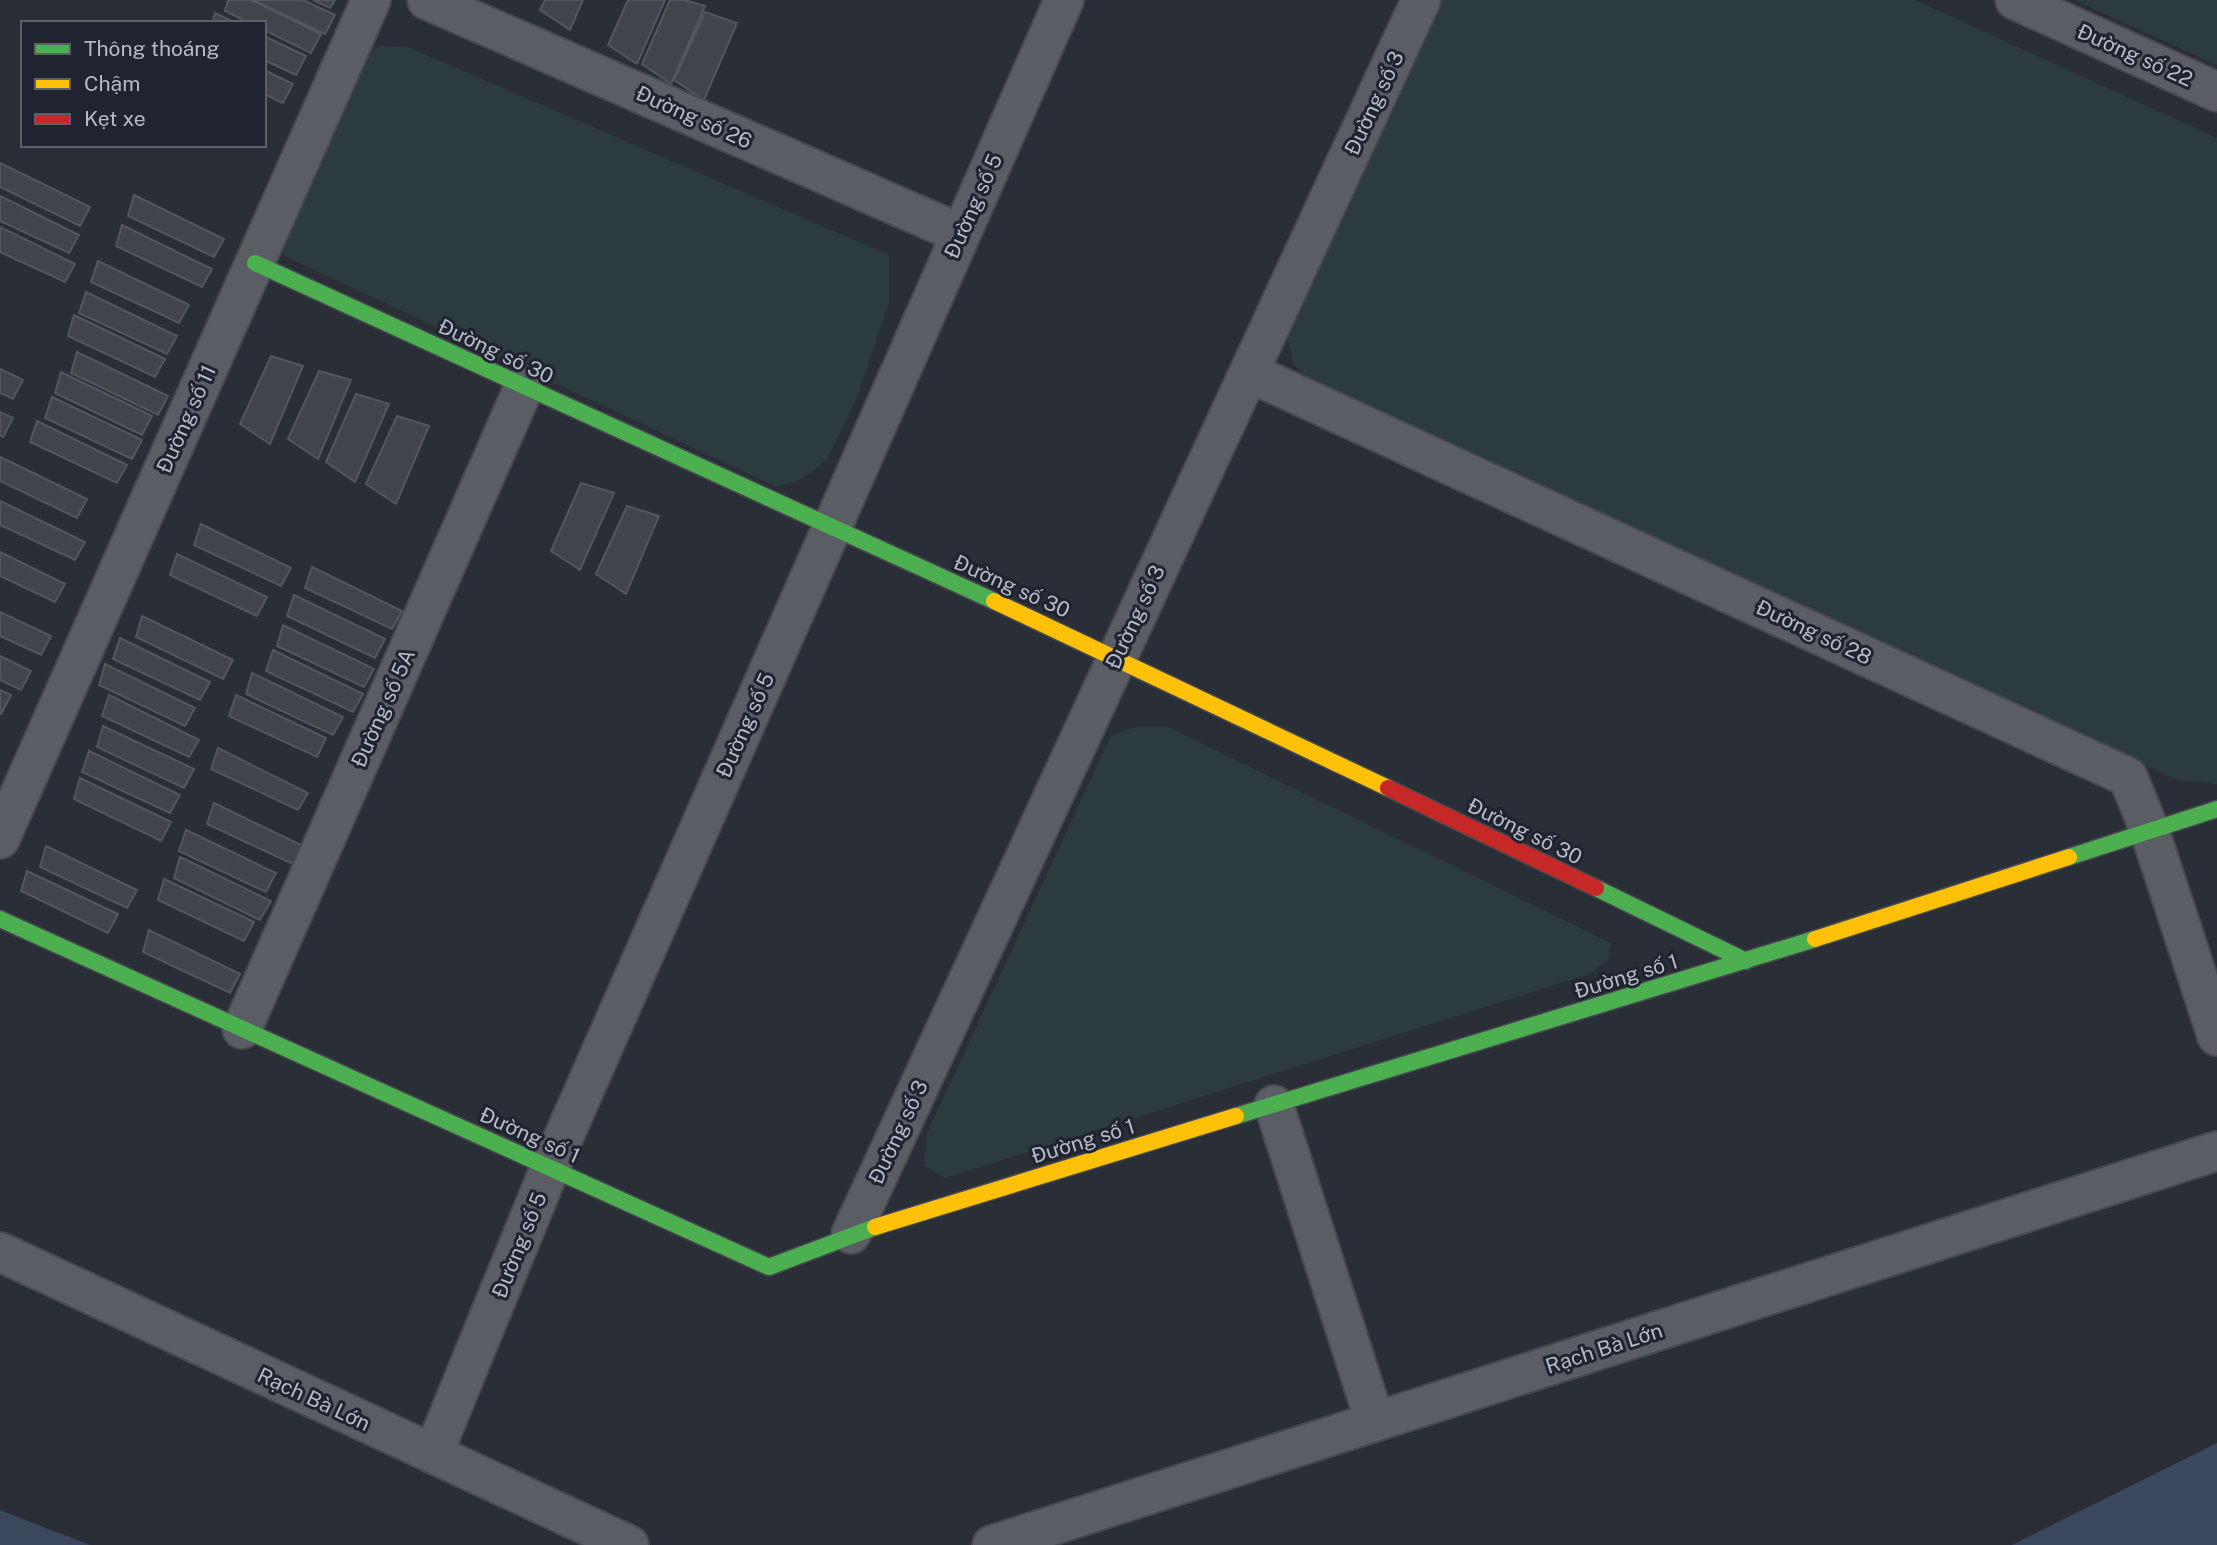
<svg xmlns="http://www.w3.org/2000/svg" width="2217" height="1545" font-family="'Public Sans',sans-serif">
  <rect width="100%" height="100%" fill="#2a2e36"/>
  <path fill="#2c3b3e" d="M1435 0H1915L2217 138V784L2177 780 1311 385 1294 365 1286 333Z
    M2074 0H2217V65Z
    M382 46 408 47 889 255V302L857 397 827 460 800 480 777 487 282 255 283 231 365 50Z
    M1136 727H1168L1611 943 1608 961 1589 974 945 1178 924 1166 927 1133 1111 735Z"/>
  <path fill="#3b475d" d="M2217 1443V1545H2012Z
    M0 1510 90 1545H0Z"/>
  <path fill="#41444b" stroke="#52565d" stroke-width="2" d="M228 0H251L321 34 311 53 264 30V23H249L225 11Z
    M253 0H303L335 15 325 34Z
    M313 0H335L330 8Z
    M545 0H583L570 30 540 10Z
    M628 0H665L637 64 608 45Z
    M670 0H684L705 6 671 84 642 64Z
    M705 12 737 23 704 100 674 80Z
    M215 13 236 23H212Z
    M264 36 306 56 296 75 264 60Z
    M264 70 293 84 283 103 264 94Z
    M0 163 90 207 80 226 0 187Z
    M134 195 224 239 214 257 128 216Z
    M0 196 79 235 69 253 0 221Z
    M122 225 212 269 202 287 116 246Z
    M0 227 75 264 65 282 0 252Z
    M98 261 189 305 179 323 91 282Z
    M86 292 177 336 167 354 79 313Z
    M74 315 165 359 155 377 68 336Z
    M77 352 168 396 158 415 71 373Z
    M271 356 303 366 270 444 240 424Z
    M0 369 23 380 13 399 0 393Z
    M319 371 351 380 318 459 288 439Z
    M61 372 152 416 142 435 55 393Z
    M356 394 389 404 355 482 326 462Z
    M52 397 142 440 132 459 45 418Z
    M0 412 13 418 3 437 0 435Z
    M397 416 429 426 396 504 366 484Z
    M37 421 127 465 117 483 30 442Z
    M0 457 87 499 77 518 0 481Z
    M581 483 614 493 580 570 551 551Z
    M0 501 85 542 75 560 0 525Z
    M627 506 659 516 626 594 596 574Z
    M201 524 291 568 281 586 194 545Z
    M0 552 65 584 55 602 0 576Z
    M177 554 267 597 257 616 170 575Z
    M312 567 402 611 392 629 305 588Z
    M294 595 385 639 375 658 287 616Z
    M0 612 51 636 41 655 0 636Z
    M142 616 233 660 223 679 136 637Z
    M283 625 374 669 364 687 277 646Z
    M120 638 210 682 200 700 113 659Z
    M273 650 363 694 353 712 266 671Z
    M0 656 31 671 21 690 0 680Z
    M105 664 195 708 185 726 99 685Z
    M252 673 343 717 333 735 246 694Z
    M0 690 11 695 1 714 0 713Z
    M109 695 199 740 189 757 102 716Z
    M236 695 326 738 317 757 229 716Z
    M103 726 194 769 184 788 97 747Z
    M218 748 308 793 298 810 211 769Z
    M89 751 180 795 170 813 82 772Z
    M80 778 171 822 161 841 74 799Z
    M214 803 305 847 295 865 207 824Z
    M186 830 276 873 266 892 179 851Z
    M46 846 137 890 127 908 40 867Z
    M180 857 271 901 260 920 174 878Z
    M27 871 118 914 108 933 21 891Z
    M164 879 254 922 244 941 158 900Z
    M149 930 240 974 230 993 143 952Z"/>
  <g fill="none" stroke-linecap="round" stroke-linejoin="round">
    <g stroke="#47494f" stroke-width="42">
      <path id="street" d="M427 0 961 234
        M2015 0 2217 92
        M1250 373 2128 777 2149 829 2217 1036
        M0 839 371 0
        M242 1029 524 387
        M1274 1105 1375 1422
        M851 1234 1421 0
        M0 1252 629 1545
        M433 1454 550 1168 1064 0
        M992 1545 2217 1151"/>
    </g>
    <g stroke="#47494f" stroke-width="19">
      <path id="fast" d="M255 263 994 601
        M2069 857 2217 809
        M1596 888 1746 961
        M0 919 769 1267 875 1227
        M1236 1116 1815 939"/>
    </g>
    <g stroke="#47494f" stroke-width="19">
      <path id="slow" d="M994 601 1388 788
        M1815 939 2069 857
        M875 1227 1236 1116"/>
    </g>
    <g stroke="#47494f" stroke-width="19">
      <path id="jam" d="M1388 788 1596 888"/>
    </g>
    <use href="#street" stroke="#5b5d64" stroke-width="38"/>
    <use href="#fast" stroke="#4caf50" stroke-width="16"/>
    <use href="#slow" stroke="#ffc107" stroke-width="16"/>
    <use href="#jam" stroke="#c62828" stroke-width="16"/>
  </g>
  <g text-anchor="middle" dominant-baseline="central" stroke-width="6" stroke-linejoin="round" paint-order="stroke">
    <g font-size="21" fill="#b5bac6" stroke="#1f2430">
      <text transform="translate(2135 55) rotate(24)">Đường số 22</text>
      <text transform="translate(1374 103) rotate(-65)">Đường số 3</text>
      <text transform="translate(694 117) rotate(24)">Đường số 26</text>
      <text transform="translate(973 206) rotate(-66)">Đường số 5</text>
      <text transform="translate(496 351) rotate(25)">Đường số 30</text>
      <text transform="translate(186 419) rotate(-66)">Đường số 11</text>
      <text transform="translate(1012 586) rotate(24)">Đường số 30</text>
      <text transform="translate(1135 617) rotate(-65)">Đường số 3</text>
      <text transform="translate(1814 632) rotate(25)">Đường số 28</text>
      <text transform="translate(383 708) rotate(-66)">Đường số 5A</text>
      <text transform="translate(745 725) rotate(-66)">Đường số 5</text>
      <text transform="translate(1525 831) rotate(26)">Đường số 30</text>
      <text transform="translate(1626 976) rotate(-17)">Đường số 1</text>
      <text transform="translate(898 1132) rotate(-65)">Đường số 3</text>
      <text transform="translate(530 1135) rotate(24)">Đường số 1</text>
      <text transform="translate(1083 1141) rotate(-17)">Đường số 1</text>
      <text transform="translate(519 1245) rotate(-68)">Đường số 5</text>
      <text transform="translate(1604 1348) rotate(-18)">Rạch Bà Lớn</text>
      <text transform="translate(314 1399) rotate(25)">Rạch Bà Lớn</text>
    </g>
  </g>
  <rect x="21" y="21" width="245" height="126" fill="#1f2430" stroke="#5b606c" stroke-width="2"/>
  <rect x="35" y="44" width="35" height="10" fill="#4caf50" stroke="#5b606c" stroke-width="2"/>
  <text x="84" y="56" font-size="21" fill="#b5bac6">Thông thoáng</text>
  <rect x="35" y="79" width="35" height="10" fill="#ffc107" stroke="#5b606c" stroke-width="2"/>
  <text x="84" y="91" font-size="21" fill="#b5bac6">Chậm</text>
  <rect x="35" y="114" width="35" height="10" fill="#c62828" stroke="#5b606c" stroke-width="2"/>
  <text x="84" y="126" font-size="21" fill="#b5bac6">Kẹt xe</text>
</svg>
